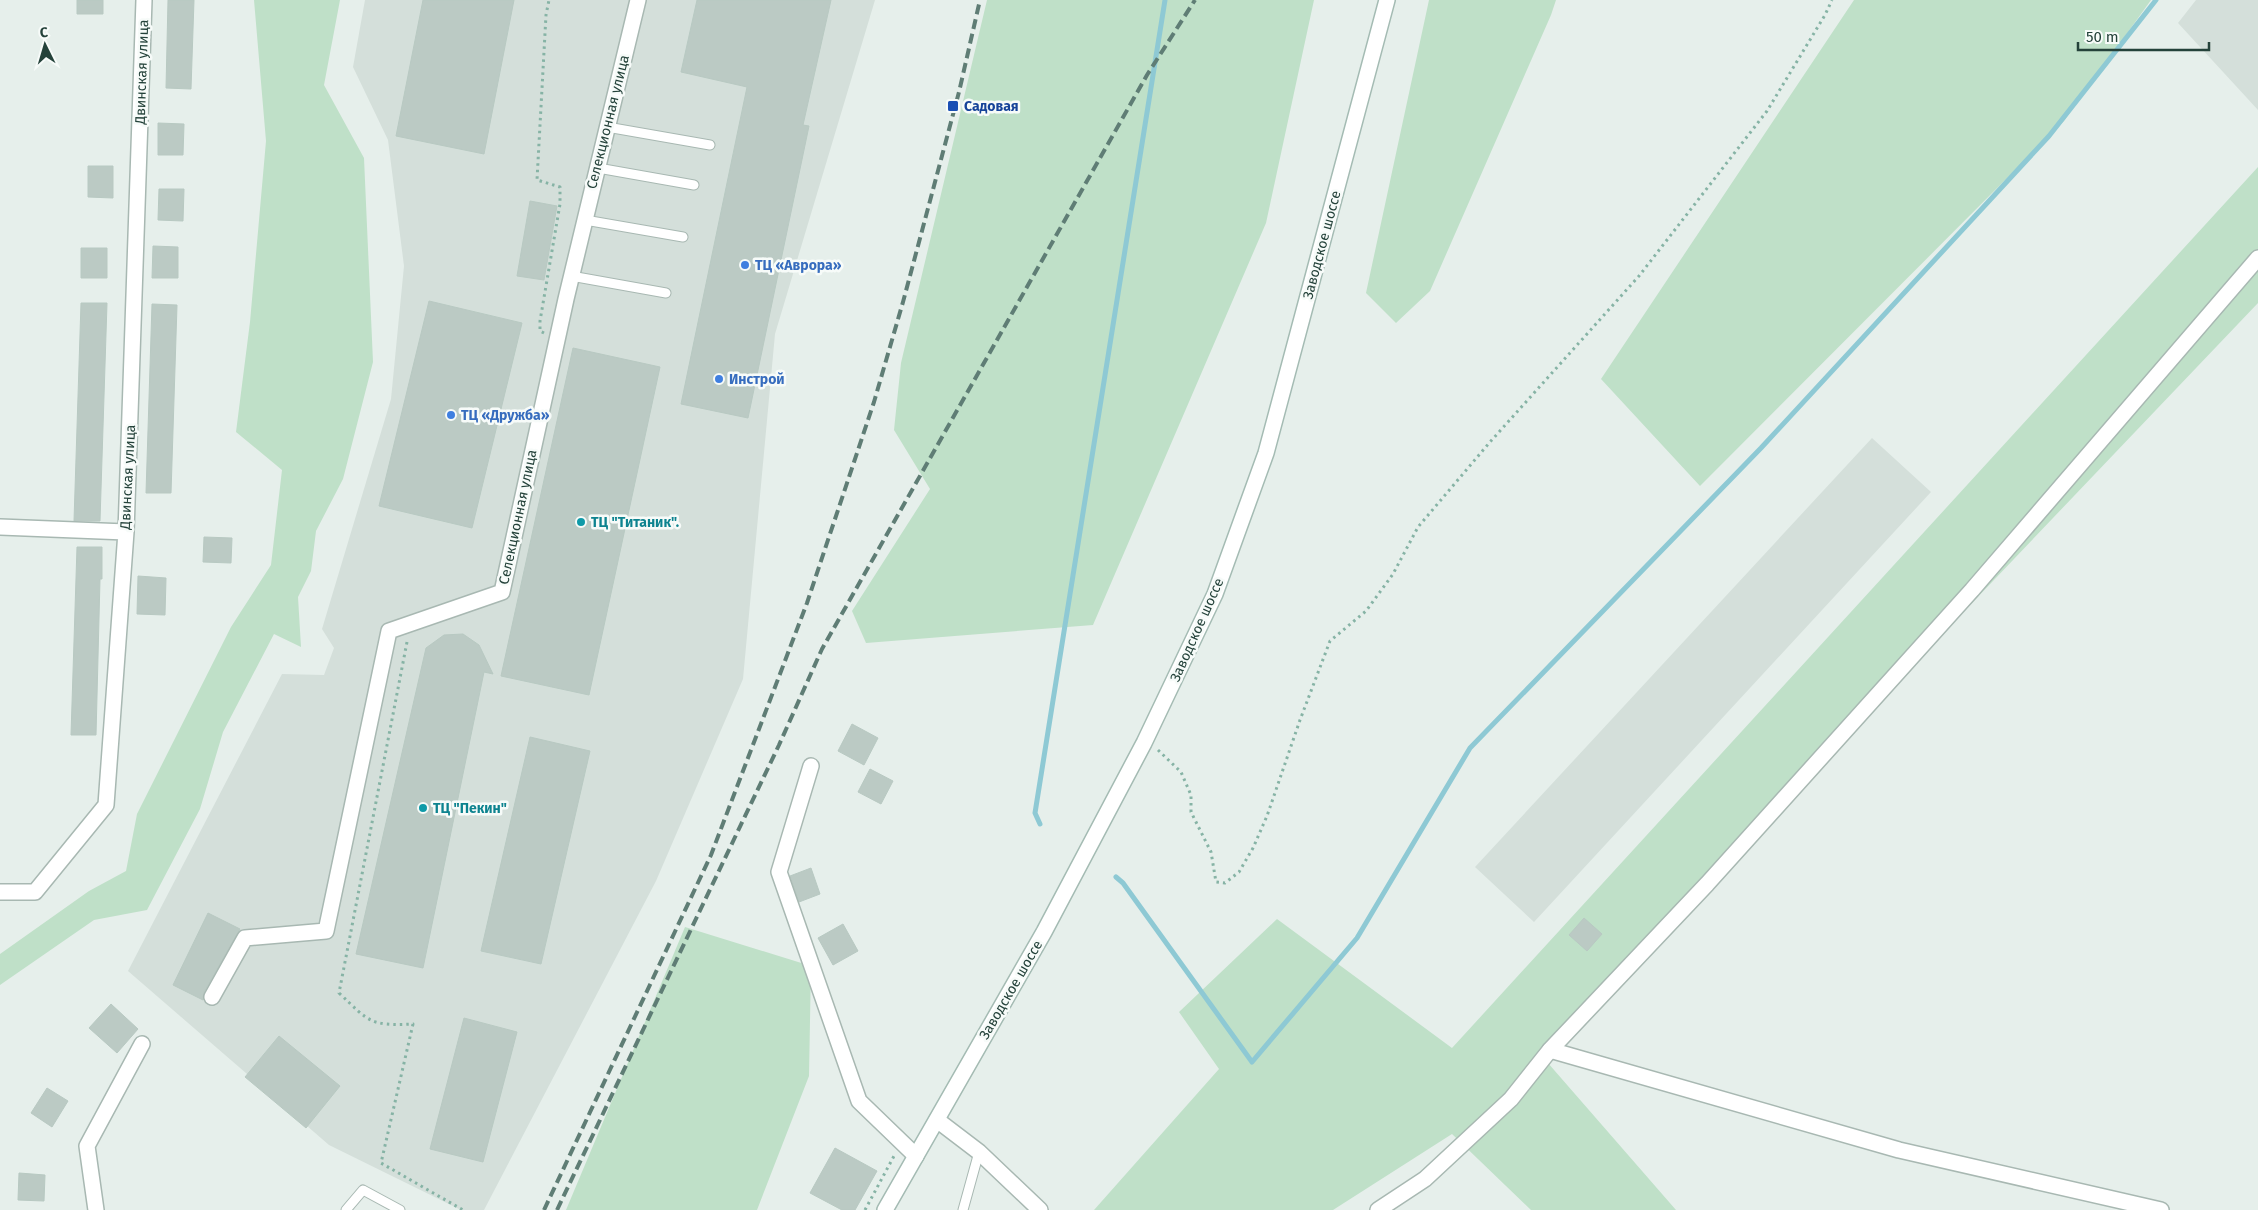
<svg xmlns="http://www.w3.org/2000/svg" width="2258" height="1210" font-family="'Fira Sans',sans-serif">
  <rect width="100%" height="100%" fill="#e6efeb"/>
  <path fill="#d4dfda" d="M365 0H875L775 334 743 679 656 881 484 1210H461L329 1145 128 971 282 674 324 675 334 648 322 629 391 399 404 266 388 140 353 67Z
    M2196 0H2258V110L2178 23Z
    M1872 438 1931 492 1534 922 1475 867Z"/>
  <path fill="#bfe0c8" d="M254 0H340L324 85 364 158 373 362 343 479 316 531 311 571 298 597 301 647 274 634 223 732 200 809 147 910 94 920 0 985V954L89 891 126 871 137 814 231 627 271 565 282 470 236 432 250 322 266 141Z
    M987 0H1314L1266 223 1093 625 866 643 852 611 930 489 894 430 901 363Z
    M1429 0H1556L1551 15 1430 291 1396 323 1366 293Z
    M1854 0H2151L2064 121 1700 486 1601 379Z
    M2258 167V303L1541 1055 1676 1210H1531L1452 1134 1333 1210H1094L1219 1069 1179 1012 1277 919 1452 1048Z
    M685 927 811 966 809 1076 757 1210H566Z"/>
  <g fill="none" stroke-linecap="round" stroke-linejoin="round">
    <path stroke="#8ec9d4" stroke-width="5" d="M1040 824 1035 813 1165 0
      M1116 877 1123 883 1252 1062 1357 938 1470 748 1761 448 2049 136 2156 0"/>
  </g>
  <path fill="#bbcac4" stroke="#b8c9c2" d="M77 0H103V14H77Z
    M168 0H194L191 89 166 88Z
    M423 0H514L484 154 396 136Z
    M697 0H831L803 125 809 126 748 418 681 404 747 87 681 72Z
    M158 123 184 124 183 155H158Z
    M88 166H113V198L88 197Z
    M159 189H184L183 221 158 220Z
    M530 201 557 206 544 280 517 276Z
    M153 246 178 247V278H152Z
    M81 248H107V278H81Z
    M429 301 522 323 472 528 379 506Z
    M81 303H107L100 521H74Z
    M152 304 177 305 171 493H146Z
    M573 348 660 367 589 695 501 676Z
    M204 537 232 538 231 563 203 562Z
    M77 547H102V579H100L96 735H71Z
    M138 576 166 578 165 615 137 614Z
    M463 634 479 645 493 674 484 672 423 968 356 954 426 648 444 635Z
    M852 724 878 738 864 765 838 751Z
    M530 737 590 751 541 964 481 951Z
    M870 769 893 781 881 804 858 792Z
    M811 868 820 894 799 902 790 876Z
    M208 913 240 929 204 992 203 1000 173 985Z
    M1584 918 1602 934 1587 951 1569 935Z
    M843 924 858 951 833 965 818 938Z
    M111 1004 138 1029 117 1053 89 1028Z
    M464 1018 517 1032 483 1162 430 1149Z
    M279 1036 340 1086 306 1128 245 1077Z
    M47 1088 68 1101 52 1127 31 1113Z
    M835 1148 877 1171 855 1210H842L810 1193Z
    M19 1173 45 1175 44 1201 18 1200Z"/>
  <g fill="none" stroke-linecap="round" stroke-linejoin="round">
    <g stroke="#a8b8b2" stroke-width="11">
      <path id="service" d="M607 127 710 145
        M598 168 694 185
        M585 220 683 237
        M571 276 666 293
        M346 1210 363 1190 400 1210
        M963 1210 979 1152"/>
    </g>
    <g stroke="#a8b8b2" stroke-width="18">
      <path id="minor" d="M0 527 126 532
        M811 766 779 872 859 1101 916 1156
        M0 892H35L106 805 126 532 144 0
        M212 997 245 938 326 931 389 631 502 592 566 299 638 0
        M1550 1050 1899 1150 2161 1210
        M96 1210 87 1146 142 1044"/>
    </g>
    <g stroke="#a8b8b2" stroke-width="18">
      <path id="tertiary" d="M937 1120 979 1152 1040 1210
        M1378 1210 1425 1179 1511 1099 1550 1050 1707 884 1972 590 2258 258"/>
    </g>
    <g stroke="#a4bbb3" stroke-width="18">
      <path id="secondary" d="M885 1210 1044 932 1144 743 1215 594 1266 453 1387 0"/>
    </g>
    <path stroke="#86b3a5" stroke-width="3" stroke-dasharray="2.5 4" stroke-linecap="butt" d="M544 333 540 331V321L560 204V187L537 180 546 15 549 0
      M407 642 339 993C370 1022 369 1026 413 1024L381 1163 463 1210
      M1158 750 1181 772 1191 795V812L1211 852 1216 882 1225 883 1239 872 1253 848 1267 816 1300 720 1330 641 1366 611 1393 574 1418 527 1490 442 1639 276 1767 111 1825 15 1832 0
      M865 1210 894 1156"/>
    <use href="#service" stroke="#fff" stroke-width="9"/>
    <use href="#minor" stroke="#fff" stroke-width="15"/>
    <use href="#tertiary" stroke="#fff" stroke-width="15"/>
    <use href="#secondary" stroke="#fff" stroke-width="15"/>
    <path stroke="#5f7d75" stroke-width="4" stroke-dasharray="10 5" stroke-linecap="butt" d="M544 1210 711 855 807 603 874 402 903 302 959 92 980 0
      M557 1210 779 745 822 649 1147 75 1195 0"/>
  </g>
  <rect fill="#1a4fb4" stroke="#f7fbf9" stroke-width="2" x="947" y="100" width="12" height="12" rx="2.5"/>
  <g fill="#3f7fe0" stroke="#f7fbf9" stroke-width="2">
    <circle cx="745" cy="265" r="5"/>
    <circle cx="719" cy="379" r="5"/>
    <circle cx="451" cy="415" r="5"/>
  </g>
  <g fill="#0f9aa8" stroke="#f7fbf9" stroke-width="2">
    <circle cx="581" cy="522" r="5"/>
    <circle cx="423" cy="808" r="5"/>
  </g>
  <g text-anchor="middle" dominant-baseline="central" stroke-width="5" stroke-linejoin="round" paint-order="stroke">
    <g font-size="14" fill="#24423a" stroke="#f7fbf9">
      <text transform="translate(142 72) rotate(-88)">Двинская улица</text>
      <text transform="translate(608 122) rotate(-76)">Селекционная улица</text>
      <text transform="translate(1322 245) rotate(-75)">Заводское шоссе</text>
      <text transform="translate(128 477) rotate(-87)">Двинская улица</text>
      <text transform="translate(518 517) rotate(-78)">Селекционная улица</text>
      <text transform="translate(1197 630) rotate(-66)">Заводское шоссе</text>
      <text transform="translate(1011 990) rotate(-60)">Заводское шоссе</text>
    </g>
    <g font-size="14" font-weight="bold" fill="#164399" stroke="#f7fbf9" text-anchor="start">
      <text x="964" y="106">Садовая</text>
    </g>
    <g font-size="14" font-weight="bold" fill="#366cbe" stroke="#f7fbf9" text-anchor="start">
      <text x="755" y="265">ТЦ «Аврора»</text>
      <text x="729" y="379">Инстрой</text>
      <text x="461" y="415">ТЦ «Дружба»</text>
    </g>
    <g font-size="14" font-weight="bold" fill="#0d838f" stroke="#f7fbf9" text-anchor="start">
      <text x="591" y="522">ТЦ "Титаник".</text>
      <text x="433" y="808">ТЦ "Пекин"</text>
    </g>
  </g>
  <g transform="translate(45 45) rotate(355)" stroke="#f7fbf9" stroke-width="4" paint-order="stroke">
  <path d="M0-4L9 19L0 12L-9 19Z" fill="#24423a"/>
  <text y="-8" font-size="14" font-weight="bold" text-anchor="middle" fill="#24423a">С</text>
  </g>
  <path d="M2078 42v8h131v-8" fill="none" stroke="#24423a" stroke-width="2.5"/>
  <text x="2086" y="42" font-size="15" fill="#24423a" stroke="#f7fbf9" stroke-width="4" paint-order="stroke">50 m</text>
</svg>
